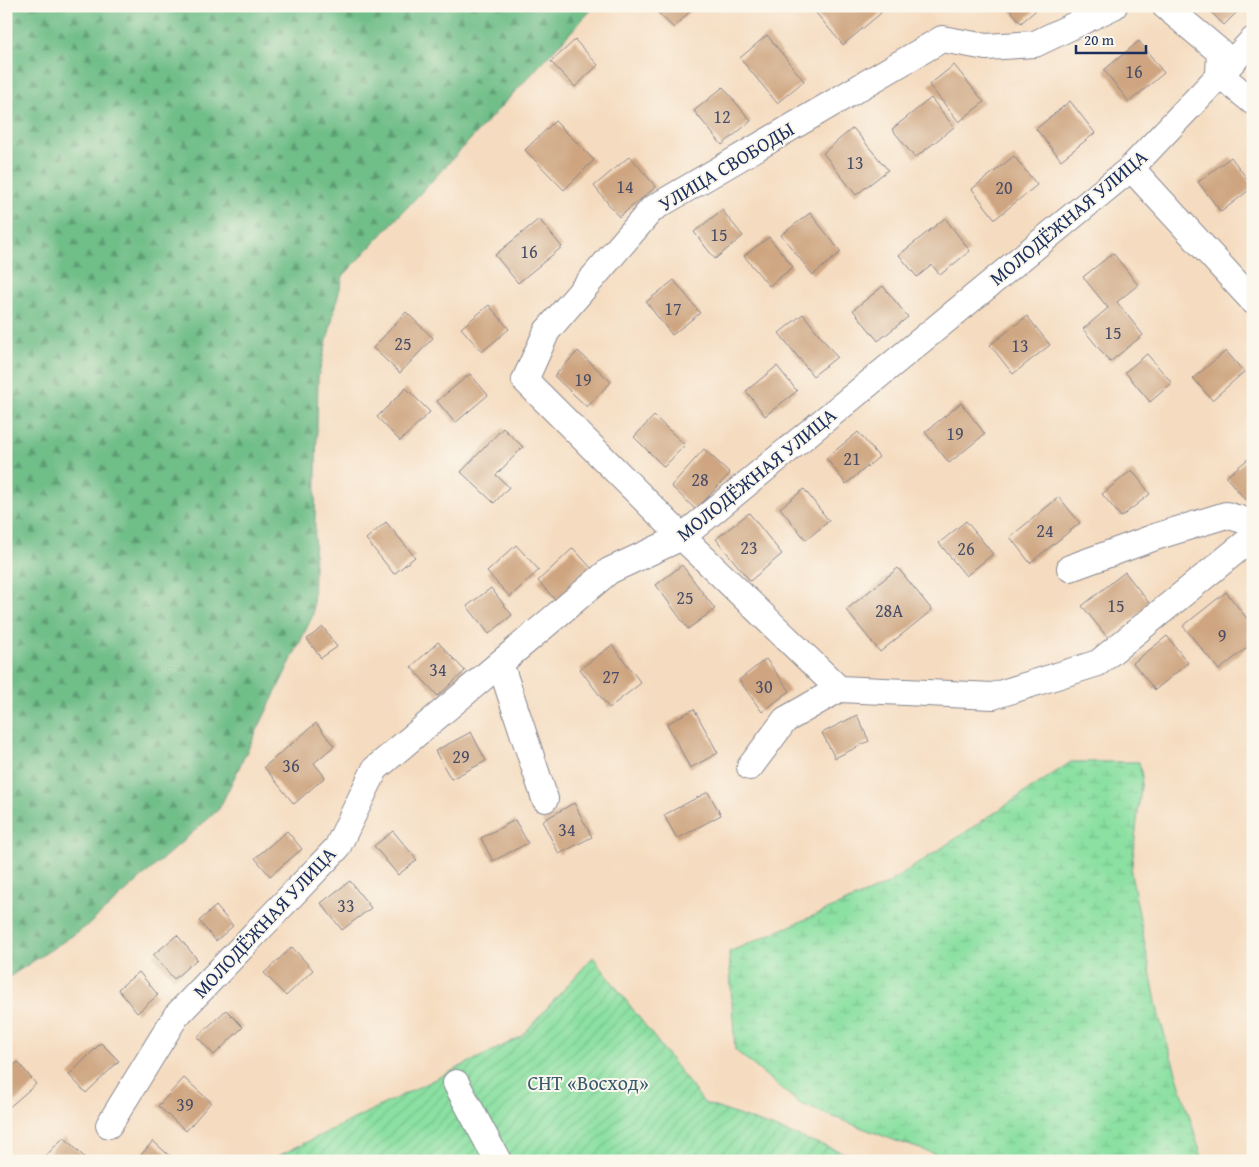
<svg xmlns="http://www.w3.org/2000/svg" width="1259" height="1167" font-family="'Gentium Book Plus',serif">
  <defs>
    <pattern id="forest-firs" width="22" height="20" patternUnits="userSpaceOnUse" patternTransform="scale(1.25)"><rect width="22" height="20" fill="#70be88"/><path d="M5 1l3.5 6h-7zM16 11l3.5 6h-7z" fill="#5b9b72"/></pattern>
    <pattern id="wetland-marsh" width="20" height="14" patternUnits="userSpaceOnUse" patternTransform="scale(1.25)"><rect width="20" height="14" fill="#8be0a2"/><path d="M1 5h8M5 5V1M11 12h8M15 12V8" fill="none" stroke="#77c08e"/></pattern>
    <pattern id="garden-furrows" width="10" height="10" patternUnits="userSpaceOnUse" patternTransform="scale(1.25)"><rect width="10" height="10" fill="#8be0a2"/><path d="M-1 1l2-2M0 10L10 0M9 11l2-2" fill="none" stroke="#77c08e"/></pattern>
  </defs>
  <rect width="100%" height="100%" fill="#fbf7ec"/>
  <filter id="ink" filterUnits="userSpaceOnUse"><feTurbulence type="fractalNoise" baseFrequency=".02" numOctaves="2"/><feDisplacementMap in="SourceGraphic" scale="10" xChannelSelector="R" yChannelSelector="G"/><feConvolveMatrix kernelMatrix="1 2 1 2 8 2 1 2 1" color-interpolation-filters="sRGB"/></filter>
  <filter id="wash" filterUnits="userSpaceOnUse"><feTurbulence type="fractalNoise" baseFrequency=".0096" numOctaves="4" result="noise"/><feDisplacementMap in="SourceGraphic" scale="20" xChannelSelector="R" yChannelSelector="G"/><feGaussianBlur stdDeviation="1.12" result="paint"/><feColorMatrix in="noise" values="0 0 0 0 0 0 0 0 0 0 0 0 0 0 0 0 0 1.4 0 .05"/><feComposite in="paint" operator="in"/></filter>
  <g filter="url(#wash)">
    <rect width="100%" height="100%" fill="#f5dcc0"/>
    <path fill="url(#forest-firs)" stroke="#467673" d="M6 6H595L343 276 318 377 313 615 219 809 87 926 6 979Z"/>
    <path fill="url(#wetland-marsh)" stroke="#538880" d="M1071 762H1139L1142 777 1131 873 1159 1017 1203 1161H957L899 1142 800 1104 735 1050 729 952 886 885Z"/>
    <path fill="url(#garden-furrows)" stroke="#538880" d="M593 957 704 1103 867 1161H268L521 1037Z"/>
    <g id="blocks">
      <path fill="#cea580" d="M651 6H691L693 8 674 28Z
        M824 6H875L881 13 843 45 816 13Z
        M1007 6H1041L1021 23Z
        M1205 6H1243L1224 25Z
        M767 35 804 81 777 103 740 58Z
        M575 40 598 65 575 87 551 62Z
        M1139 41 1164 73 1129 102 1104 70Z
        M954 65 984 102 959 122 929 85Z
        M723 87 751 121 722 145 694 111Z
        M931 98 954 127 915 158 892 129Z
        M1070 101 1095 133 1061 160 1036 129Z
        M555 121 594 160 564 190 525 150Z
        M853 128 888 170 856 195 823 153Z
        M630 156 656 187 619 217 594 186Z
        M1014 156 1037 185 995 219 972 189Z
        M1231 157 1253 187 1221 212 1198 182Z
        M722 210 743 236 715 259 694 232Z
        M810 213 841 252 813 275 781 235Z
        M945 218 970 251 940 275 932 265 917 277 899 255Z
        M539 219 562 247 518 283 495 255Z
        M769 237 793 267 769 286 744 256Z
        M1113 253 1138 285 1117 302 1143 335 1110 362 1083 329 1108 308 1083 277Z
        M674 280 700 313 672 335 646 302Z
        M883 286 908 317 878 341 853 310Z
        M489 305 509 329 482 352 461 328Z
        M406 312 433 338 400 373 373 348Z
        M803 314 837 357 813 376 779 333Z
        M1027 316 1050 345 1013 374 990 345Z
        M578 351 611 382 587 407 554 376Z
        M1226 351 1244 372 1212 400 1193 378Z
        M1147 354 1172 383 1150 402 1125 372Z
        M777 366 797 391 765 416 746 391Z
        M470 374 488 395 455 423 437 401Z
        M406 388 430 412 400 441 377 417Z
        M961 403 985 434 949 463 925 432Z
        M654 416 685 445 664 467 634 437Z
        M503 428 523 447 496 475 509 487 494 503 461 472Z
        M858 432 879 457 846 484 826 458Z
        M704 449 730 473 696 510 671 486Z
        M1253 455V509L1226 477Z
        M1132 470 1150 494 1121 517 1102 494Z
        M804 489 829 521 806 540 780 508Z
        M1059 497 1080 523 1030 563 1010 537Z
        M749 513 782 554 750 581 716 539Z
        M966 521 993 554 966 576 939 543Z
        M386 522 415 557 394 574 366 539Z
        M516 545 539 570 510 597 487 572Z
        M573 548 593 570 558 603 538 581Z
        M682 565 715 609 688 629 656 585Z
        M898 568 932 610 880 652 846 610Z
        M1125 572 1150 604 1108 638 1082 606Z
        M491 588 512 615 489 634 467 606Z
        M1226 592 1253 626V643L1219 670 1183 626Z
        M323 627 337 647 321 658 307 639Z
        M1167 636 1188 663 1155 690 1133 663Z
        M438 642 465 671 438 696 411 667Z
        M612 645 641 683 609 708 580 669Z
        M766 659 790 691 762 712 739 680Z
        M694 709 718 753 690 768 667 724Z
        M857 715 869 741 835 758 822 733Z
        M316 723 334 746 314 763 325 777 294 804 264 767Z
        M471 732 486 761 451 779 435 751Z
        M708 792 721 815 677 839 664 815Z
        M574 803 592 837 559 854 542 821Z
        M515 820 528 843 493 861 481 838Z
        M287 831 302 849 270 876 255 858Z
        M393 831 417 860 398 875 374 846Z
        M350 881 371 908 342 930 321 903Z
        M216 906 233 926 216 941 199 921Z
        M177 935 197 959 174 979 153 955Z
        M292 947 313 970 286 996 264 973Z
        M139 972 158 995 137 1013 118 989Z
        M226 1010 243 1027 214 1055 197 1037Z
        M101 1043 119 1061 86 1093 69 1075Z
        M18 1062 36 1084 6 1110V1072Z
        M184 1078 211 1102 186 1131 158 1106Z
        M64 1137 88 1161H41Z
        M153 1141 175 1161H136Z"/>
    </g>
  </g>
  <g filter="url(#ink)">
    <use href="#blocks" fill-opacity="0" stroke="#88868f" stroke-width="1"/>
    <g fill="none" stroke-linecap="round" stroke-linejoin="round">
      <g stroke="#88868f" stroke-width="28">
        <path id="minor" d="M1165 6 1220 52 1219 74 1253 102
          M1131 168 1253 301
          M1070 568 1158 536 1226 515 1253 523
          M500 663 545 799
          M839 689 682 537 525 380 547 331 652 209 942 39 986 47 1035 44 1114 6
          M750 767 785 720 839 689 993 696 1098 663 1253 537
          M456 1083 498 1161
          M109 1125 176 1016 337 848 375 769 609 571 682 537 1131 168 1253 40"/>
      </g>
      <use href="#minor" stroke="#fff" stroke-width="26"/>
    </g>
  </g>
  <g text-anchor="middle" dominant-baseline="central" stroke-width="4" stroke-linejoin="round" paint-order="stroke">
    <g font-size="18" fill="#484c66">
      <text x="1134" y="71">16</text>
      <text x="722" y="116">12</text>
      <text x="855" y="162">13</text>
      <text x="625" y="186">14</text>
      <text x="1004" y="187">20</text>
      <text x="719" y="234">15</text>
      <text x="529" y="251">16</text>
      <text x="673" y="308">17</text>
      <text x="1113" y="332">15</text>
      <text x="403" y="343">25</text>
      <text x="1020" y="345">13</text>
      <text x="583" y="379">19</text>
      <text x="955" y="433">19</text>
      <text x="852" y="458">21</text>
      <text x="700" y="479">28</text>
      <text x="1045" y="530">24</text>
      <text x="749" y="547">23</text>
      <text x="966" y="548">26</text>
      <text x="685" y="597">25</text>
      <text x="1116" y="605">15</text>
      <text x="889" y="610">28А</text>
      <text x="1222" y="635">9</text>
      <text x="438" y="669">34</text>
      <text x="611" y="676">27</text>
      <text x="764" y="686">30</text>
      <text x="461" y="756">29</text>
      <text x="291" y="765">36</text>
      <text x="567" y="829">34</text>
      <text x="346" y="905">33</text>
      <text x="185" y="1104">39</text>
    </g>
    <g font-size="20" fill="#1b2f5e" stroke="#fbf7ec">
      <text transform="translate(726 166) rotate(-31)">УЛИЦА СВОБОДЫ</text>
      <text transform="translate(1068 217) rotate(-40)">МОЛОДЁЖНАЯ УЛИЦА</text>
      <text transform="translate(756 474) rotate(-39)">МОЛОДЁЖНАЯ УЛИЦА</text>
      <text transform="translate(264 922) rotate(-47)">МОЛОДЁЖНАЯ УЛИЦА</text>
    </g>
    <g font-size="20" fill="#375b6f" stroke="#fbf7ec">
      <text x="588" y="1082">СНТ «Восход»</text>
    </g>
  </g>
  <rect width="1259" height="1167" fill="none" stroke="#fbf7ec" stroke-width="25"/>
  <path d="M1076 45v8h70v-8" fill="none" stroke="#1b2f5e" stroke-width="2.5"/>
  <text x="1084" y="45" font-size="15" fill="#1b2f5e" stroke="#fbf7ec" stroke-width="4" paint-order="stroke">20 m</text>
</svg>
